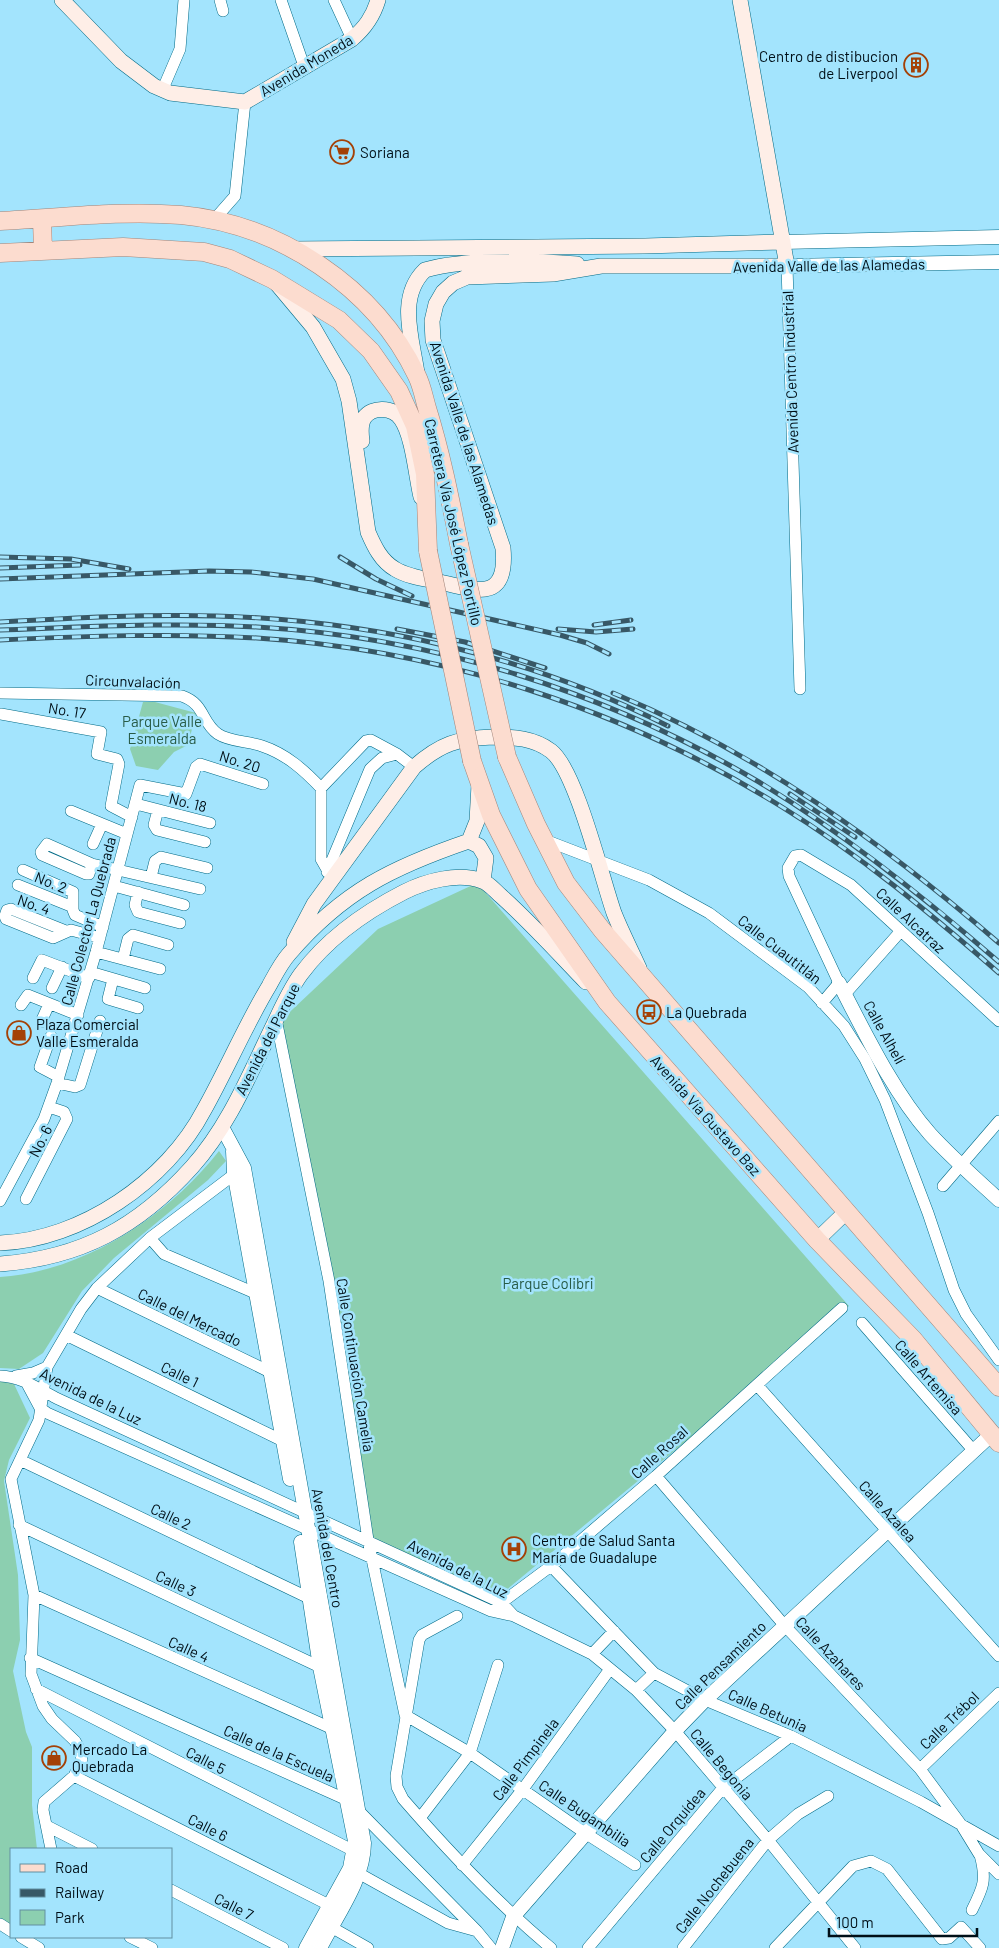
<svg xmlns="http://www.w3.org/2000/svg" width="999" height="1948" font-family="Barlow,sans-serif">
  <rect width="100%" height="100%" fill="#a3e4fd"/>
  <path fill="#8ccfb0" d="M143 702H155L196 713 188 745 174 752 158 770 136 766 130 749Z
    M477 883 849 1306 493 1601 367 1534 344 1334 277 1024 378 929Z
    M219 1151 226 1161 208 1180 114 1258 82 1291 43 1353 19 1369 0 1368V1277C84 1272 169 1215 219 1151Z
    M0 1381 14 1384 30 1418 9 1460 4 1481 18 1575 20 1640 13 1671 26 1732 32 1747V1805L37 1849H11V1925L0 1918Z"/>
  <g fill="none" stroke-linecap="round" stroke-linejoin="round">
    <g stroke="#006a86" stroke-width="12">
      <path id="minor" d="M220 0 223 11
        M281 0 304 66
        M334 0 352 39
        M162 91 180 49 184 0
        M213 221 235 196 245 102
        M787 266 800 689
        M0 693 182 696C205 704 201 722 218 734 230 742 248 741 262 746 286 754 304 770 321 788
        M1 714 101 732 97 754 117 759 119 764 111 806 132 817
        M136 804 210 823
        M158 810 154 825 157 830 205 842
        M71 811 127 834
        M545 840 649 880 709 913 808 987 844 1026 865 1059 885 1100 928 1213 954 1290 966 1314 999 1360
        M93 844 102 824
        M92 864 89 874H86L42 855 41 852 47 844 92 864 200 889
        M23 870 73 892V910L75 915 103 927
        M327 872 370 769 382 758 397 754
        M151 877 155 861 161 857 207 868
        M333 880 321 859V788L366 741 371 740 397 754 414 767
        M18 885 73 907
        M114 886 184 905
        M138 892 135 905 138 912 180 923
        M66 931 11 909 7 910 5 916 6 919 53 938 71 930 100 938
        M96 952 160 969
        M123 959 128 939 133 935 168 945
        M90 972 145 988
        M33 978 42 960 89 978
        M113 979 108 999 138 1008
        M52 988 62 967
        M845 994 900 932
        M822 1003 839 983 789 876 788 868 795 856 801 855 851 885 999 1021
        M21 1005 28 995 78 1015
        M276 1019 329 1281 368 1540 405 1715 470 1753 585 1833 635 1865
        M41 1022 49 1004
        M51 1036 40 1067 59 1077
        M57 1083 75 1087 80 1085 100 1021
        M943 1186 999 1121
        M26 1199 67 1119 64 1112 49 1107
        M0 1201 44 1119 57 1083 96 952 140 785 186 794 196 767 200 764 263 784
        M150 1238 164 1254 255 1293
        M97 1288 270 1372
        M862 1323 973 1450
        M66 1335 281 1440
        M0 1376C22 1377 37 1388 56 1398L502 1603 514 1616
        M16 1376 33 1373 47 1367
        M25 1380 40 1408 47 1413 491 1611 514 1616 592 1654 636 1690 675 1731 768 1840 855 1948
        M757 1385 999 1656
        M20 1460 309 1598
        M656 1476 785 1626 920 1769 960 1823 979 1854 999 1874
        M19 1525 320 1667
        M551 1566 654 1673 705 1700 791 1736 921 1802 999 1846
        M34 1595 333 1729
        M497 1606 551 1566 656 1476 842 1308
        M457 1616 422 1635 419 1640 396 1776 397 1787 403 1799C449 1852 497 1903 551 1948
        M592 1654 614 1631
        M30 1658 345 1799 357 1809 477 1931
        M36 1689 360 1854
        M636 1690 654 1673
        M920 1769 999 1693
        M74 1776 329 1905
        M420 1818 470 1753 498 1665
        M47 1826 92 1849
        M51 1849 43 1810 44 1802 74 1776 82 1760 80 1750 75 1741 52 1719 43 1706 31 1674 34 1595 11 1479 39 1420 47 1367 81 1309 97 1288 150 1238 240 1170
        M462 1865 523 1789 610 1669
        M351 1869 448 1923 477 1931 491 1948
        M171 1890 283 1948
        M972 1910C983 1888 987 1880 980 1855
        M0 1924 11 1931
        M331 1927 368 1948
        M21 1937 39 1948
        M130 1937 152 1948
        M588 1948 722 1789 791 1736
        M683 1948 768 1840 798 1814 828 1796
        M775 1948 853 1866 871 1861 887 1869 942 1939 949 1938 961 1927 980 1948"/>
    </g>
    <g stroke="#006a86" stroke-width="15">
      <path id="tertiary" d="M783 242 999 237
        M787 266 999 262
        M839 983C865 1033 893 1092 930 1134 951 1157 975 1178 999 1200
        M222 1127 244 1168 364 1843C364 1880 336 1916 320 1948
        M233 1151 234 1172 290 1479
        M301 1542 320 1667 355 1841 350 1868 306 1948
        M502 1948 513 1917 675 1731 705 1700 993 1433"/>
    </g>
    <g stroke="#006a86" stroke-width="16">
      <path id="secondary" d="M62 0 121 61 154 86 170 93 245 102 352 39C365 28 373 17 378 0
        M292 249 645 246 783 242
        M277 284 313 327 343 379 349 401 368 532C374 546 381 561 395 569 408 577 425 579 440 582 477 591 508 602 503 548L433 340 432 321 436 304 443 292 453 283 467 277 553 274 601 266H787L740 0
        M417 373C412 338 397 297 425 270 466 258 534 261 577 264
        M362 441C361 434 360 425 364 418 372 406 393 407 401 419 413 436 416 476 421 497
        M469 841 479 846 486 858 483 881
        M294 942 314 904 414 767C440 744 458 738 493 737 514 737 534 738 551 751 576 770 602 879 614 913 621 931 631 950 639 968
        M817 1240 846 1212
        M0 1243C81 1240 167 1181 204 1110 227 1069 245 1026 269 986 275 975 281 963 289 954 343 891 393 867 469 841L477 821 479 785
        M0 1264C81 1258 138 1227 192 1167 229 1126 250 1073 274 1024 282 1007 290 989 301 974 327 939 365 912 404 892 426 881 458 872 482 881 489 883 495 891 501 896 531 923 558 953 586 982"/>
    </g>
    <g stroke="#a2857a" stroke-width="19">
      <path id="primary" d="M42 219 43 251
        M0 221C60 218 121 210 181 215 279 224 375 287 417 376 422 386 424 398 427 408 441 453 450 498 459 544
        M0 253 123 247 204 252 230 259 272 279 339 320 371 351 399 391 415 426 425 474 428 551
        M507 757 536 824 566 883 602 930 999 1387
        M472 761 491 815 528 889 607 1002 817 1240 913 1339 999 1443"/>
    </g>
    <use href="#minor" stroke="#fff" stroke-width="11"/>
    <use href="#tertiary" stroke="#fff" stroke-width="14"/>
    <use href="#secondary" stroke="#feeee7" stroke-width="15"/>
    <use href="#primary" stroke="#fcdccf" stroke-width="18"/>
    <g stroke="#385866" stroke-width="5">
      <path id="rail" d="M0 557 71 559 129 569
        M340 557 376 579 412 596
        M0 568 80 565
        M0 579 209 571 251 572 313 579 560 635 587 643 609 654
        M0 622C72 618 144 614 216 616 370 620 530 656 668 726
        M594 625 631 620
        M397 629 465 642 545 668
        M558 629 596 632 633 629
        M0 630C85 627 171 622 257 627 433 637 607 692 759 782 845 834 924 897 999 962
        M0 640C86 636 171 633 257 638 443 650 624 709 782 807 860 855 930 913 999 973
        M613 693C756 752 882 842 999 943
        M790 794 855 837"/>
    </g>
    <use href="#rail" stroke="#a3e4fd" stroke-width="3" stroke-dasharray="9" stroke-linecap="butt"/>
    <g stroke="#a2857a" stroke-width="19" stroke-linecap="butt">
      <path id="primary-bridge" d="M459 544 507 757
        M428 551 472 761"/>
    </g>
    <use href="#primary-bridge" stroke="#fcdccf" stroke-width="18"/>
  </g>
  <defs>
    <g id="building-ring" transform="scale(1.25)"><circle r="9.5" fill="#a3e4fd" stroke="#a44106" stroke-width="1.5"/><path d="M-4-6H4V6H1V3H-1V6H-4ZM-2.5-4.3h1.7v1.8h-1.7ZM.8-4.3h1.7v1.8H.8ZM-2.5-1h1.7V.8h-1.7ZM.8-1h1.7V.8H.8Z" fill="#a44106"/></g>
    <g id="supermarket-ring" transform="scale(1.25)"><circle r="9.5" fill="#a3e4fd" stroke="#a44106" stroke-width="1.5"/><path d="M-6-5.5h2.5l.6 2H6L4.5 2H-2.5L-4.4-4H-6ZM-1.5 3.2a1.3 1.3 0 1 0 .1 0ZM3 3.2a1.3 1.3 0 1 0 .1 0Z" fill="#a44106"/></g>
    <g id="bus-ring" transform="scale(1.25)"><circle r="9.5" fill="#a3e4fd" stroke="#a44106" stroke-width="1.5"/><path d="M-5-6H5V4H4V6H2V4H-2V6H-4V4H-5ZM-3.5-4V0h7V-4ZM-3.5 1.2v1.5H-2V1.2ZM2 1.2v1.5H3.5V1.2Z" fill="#a44106"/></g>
    <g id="shop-ring" transform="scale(1.25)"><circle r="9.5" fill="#a3e4fd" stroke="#a44106" stroke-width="1.5"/><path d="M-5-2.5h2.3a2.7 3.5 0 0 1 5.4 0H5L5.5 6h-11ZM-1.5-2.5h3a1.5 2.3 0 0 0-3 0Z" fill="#a44106"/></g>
    <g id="hospital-ring" transform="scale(1.25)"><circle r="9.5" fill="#a3e4fd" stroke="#a44106" stroke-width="1.5"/><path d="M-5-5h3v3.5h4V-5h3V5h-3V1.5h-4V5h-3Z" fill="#a44106"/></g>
  </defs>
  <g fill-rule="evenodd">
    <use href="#building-ring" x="916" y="65"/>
    <use href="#supermarket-ring" x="342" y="152"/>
    <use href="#bus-ring" x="649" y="1012"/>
    <use href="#shop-ring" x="19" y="1033"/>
    <use href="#hospital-ring" x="514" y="1549"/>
    <use href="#shop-ring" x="54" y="1758"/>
  </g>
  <g text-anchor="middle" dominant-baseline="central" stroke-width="5" stroke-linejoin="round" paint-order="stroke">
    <g font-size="15" fill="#000f17" stroke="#a3e4fd" text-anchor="start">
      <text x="898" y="56" text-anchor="end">Centro de distibucion<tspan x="898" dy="17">de Liverpool</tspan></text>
      <text x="360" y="152">Soriana</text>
      <text x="666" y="1012">La Quebrada</text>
      <text x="36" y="1024">Plaza Comercial<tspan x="36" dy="17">Valle Esmeralda</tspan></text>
      <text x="532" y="1540">Centro de Salud Santa<tspan x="532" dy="17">María de Guadalupe</tspan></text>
      <text x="72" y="1749">Mercado La<tspan x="72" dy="17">Quebrada</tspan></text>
    </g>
    <g font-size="15" fill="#000f17" stroke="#a3e4fd">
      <text transform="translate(306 65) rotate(-31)">Avenida Moneda</text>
      <text transform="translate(829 265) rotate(-1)">Avenida Valle de las Alamedas</text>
      <text transform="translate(790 372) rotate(-92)">Avenida Centro Industrial</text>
      <text transform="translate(465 433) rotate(72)">Avenida Valle de las Alamedas</text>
      <text transform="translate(454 522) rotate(77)">Carretera Vía José López Portillo</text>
      <text transform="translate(133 681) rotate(2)">Circunvalación</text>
      <text transform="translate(67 710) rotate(9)">No. 17</text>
      <text transform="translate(240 761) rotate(17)">No. 20</text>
      <text transform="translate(188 802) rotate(14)">No. 18</text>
      <text transform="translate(51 882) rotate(22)">No. 2</text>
      <text transform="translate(34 904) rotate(19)">No. 4</text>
      <text transform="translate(911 920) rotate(43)">Calle Alcatraz</text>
      <text transform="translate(88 921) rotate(-75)">Calle Colector La Quebrada</text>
      <text transform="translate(780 949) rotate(38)">Calle Cuautitlán</text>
      <text transform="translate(885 1032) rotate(61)">Calle Alhelí</text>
      <text transform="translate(267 1039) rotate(-63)">Avenida del Parque</text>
      <text transform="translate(706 1115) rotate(48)">Avenida Vía Gustavo Baz</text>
      <text transform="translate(40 1141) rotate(-63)">No. 6</text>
      <text transform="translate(190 1317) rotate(26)">Calle del Mercado</text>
      <text transform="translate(356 1365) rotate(81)">Calle Continuación Camelia</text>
      <text transform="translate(180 1374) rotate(26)">Calle 1</text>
      <text transform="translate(929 1377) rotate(49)">Calle Artemisa</text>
      <text transform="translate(91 1396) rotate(26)">Avenida de la Luz</text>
      <text transform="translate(659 1452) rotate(-42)">Calle Rosal</text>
      <text transform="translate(888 1511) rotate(48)">Calle Azalea</text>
      <text transform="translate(171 1516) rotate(25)">Calle 2</text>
      <text transform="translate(328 1548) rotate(80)">Avenida del Centro</text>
      <text transform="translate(458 1568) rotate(27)">Avenida de la Luz</text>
      <text transform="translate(176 1583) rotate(25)">Calle 3</text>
      <text transform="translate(189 1649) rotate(24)">Calle 4</text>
      <text transform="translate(831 1653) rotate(47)">Calle Azahares</text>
      <text transform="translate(720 1665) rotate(-44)">Calle Pensamiento</text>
      <text transform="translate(768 1710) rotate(24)">Calle Betunia</text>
      <text transform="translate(949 1720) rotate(-44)">Calle Trébol</text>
      <text transform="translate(279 1753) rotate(24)">Calle de la Escuela</text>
      <text transform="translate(525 1759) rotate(-53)">Calle Pimpinela</text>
      <text transform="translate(206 1760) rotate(27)">Calle 5</text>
      <text transform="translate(722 1764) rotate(50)">Calle Begonia</text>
      <text transform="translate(585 1813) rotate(34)">Calle Bugambilia</text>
      <text transform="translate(672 1825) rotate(-50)">Calle Orquídea</text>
      <text transform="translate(208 1827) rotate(27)">Calle 6</text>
      <text transform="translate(714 1885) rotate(-52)">Calle Nochebuena</text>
      <text transform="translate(234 1906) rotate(27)">Calle 7</text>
    </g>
    <g font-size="15" fill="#285b46" stroke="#a3e4fd">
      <text x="162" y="721">Parque Valle<tspan x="162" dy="17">Esmeralda</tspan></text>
      <text x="548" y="1283">Parque Colibri</text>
    </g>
  </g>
  <rect x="10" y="1848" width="162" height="90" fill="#a3e4fd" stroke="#628fa1"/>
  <rect x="20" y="1864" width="25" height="8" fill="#fcdccf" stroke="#628fa1"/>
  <text x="55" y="1873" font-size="15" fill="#000f17">Road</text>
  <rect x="20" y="1889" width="25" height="8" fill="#385866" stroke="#628fa1"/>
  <text x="55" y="1898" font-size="15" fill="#000f17">Railway</text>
  <rect x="20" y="1910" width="25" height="15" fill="#8ccfb0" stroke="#628fa1"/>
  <text x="55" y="1923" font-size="15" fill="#000f17">Park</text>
  <path d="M829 1928v8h148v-8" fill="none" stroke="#000f17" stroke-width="2.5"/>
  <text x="836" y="1928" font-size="15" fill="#000f17" stroke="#a3e4fd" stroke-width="4" paint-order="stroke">100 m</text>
</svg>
